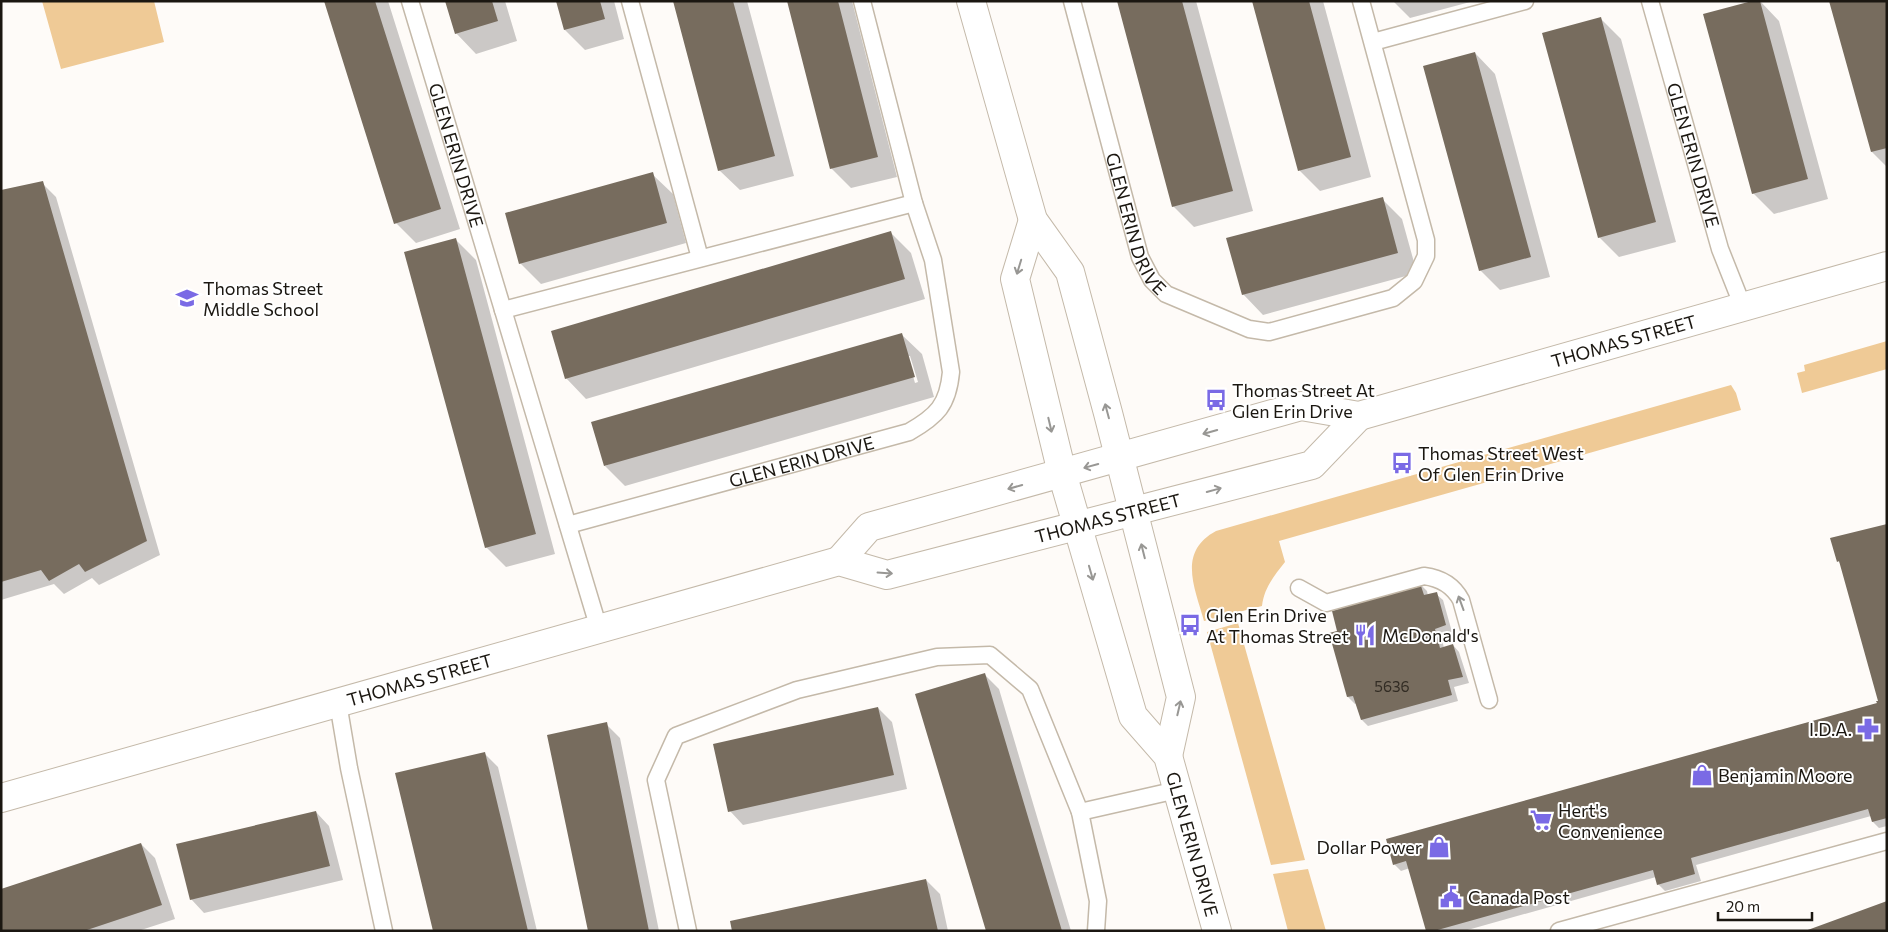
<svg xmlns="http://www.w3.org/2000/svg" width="1888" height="932" font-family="Commissioner,sans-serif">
  <rect width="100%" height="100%" fill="#fefbf8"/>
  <path fill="#efca96" d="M42 1H154L164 42 61 69Z
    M1887 341V369L1802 393 1797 373 1805 371 1804 365Z
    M1731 385 1736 393 1741 410 1279 541 1285 562C1274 576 1264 588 1262 606L1204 621C1195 588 1177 552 1216 531Z
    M1238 623 1305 860 1271 865 1207 632Z
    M1308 869 1326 931H1288L1273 874Z"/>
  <path fill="#0003" fill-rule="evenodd" d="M325 1H388L460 229 416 243 396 223Z
    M446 1H505L517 41 476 54 456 33Z
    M557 1H614L624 39 585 50 565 30Z
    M674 1H747L794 176 740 190 719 170Z
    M788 1H852L897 177 851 188 831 168Z
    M1118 1H1196L1253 211 1194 227 1173 206Z
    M1254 1H1323L1371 177 1320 191 1300 171Z
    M1393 1H1474L1410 18Z
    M1760 1 1779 21 1828 199 1774 214 1753 193Z
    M1887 1V167L1872 152Z
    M1600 18 1621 39 1676 242 1619 257 1599 237Z
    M1475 53 1495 74 1550 277 1500 290 1480 270Z
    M652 174 673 194 686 243 541 284 520 263Z
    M42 183 56 197 160 555 99 585 92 578 64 594 54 584 1 600V192Z
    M1382 199 1402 219 1417 273 1263 315 1243 294Z
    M890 232 911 253 925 299 586 399 566 378Z
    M455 239 476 260 555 554 506 567 486 547Z
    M901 334 922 354 934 397 625 486 605 466ZM907 356H910L918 382 915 383Z
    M1887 526V826L1879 828 1873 822 1871 816 1696 865 1701 881 1665 891 1658 884 1656 877 1464 931H1427L1410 868 1401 871 1394 864 1880 703 1841 564 1838 561Z
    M1420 584 1427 591 1428 596 1436 594 1443 600 1452 632 1441 635 1444 648 1453 645 1459 652 1469 683 1454 687 1458 701 1368 726 1362 720 1357 703 1355 704 1348 697 1330 634 1339 631Z
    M985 675 999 689 1071 931H987Z
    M878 708 892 722 907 789 743 825 730 811Z
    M606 724 620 738 659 931H589Z
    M484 753 498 767 537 931H434Z
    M316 812 329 826 343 880 204 913 191 899Z
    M141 844 155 858 175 919 138 931H1Z
    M926 880 940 894 948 931H733Z"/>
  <path fill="#776c5e" d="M324 1H375L441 209 394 224Z
    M445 1H492L498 21 455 34Z
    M556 1H600L605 19 564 30Z
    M673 1H733L775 156 718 171Z
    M787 1H838L878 157 830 169Z
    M1117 1H1182L1233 191 1172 207Z
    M1252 1H1309L1351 157 1298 171Z
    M1752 1H1760L1808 179 1752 194 1703 14Z
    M1829 1H1887V148L1871 152Z
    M1601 17 1656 222 1598 238 1542 33Z
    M1475 52 1531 257 1479 271 1423 66Z
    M653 172 667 223 519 264 505 213Z
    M43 181 147 541 85 572 79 564 49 581 41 570 1 582V190Z
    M1383 197 1398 253 1242 295 1226 238Z
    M891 231 905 279 565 379 551 331Z
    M456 238 536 534 485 548 404 252Z
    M902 333 915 377 604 466 591 422Z
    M1887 524V818L1872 822 1868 809 1691 858 1695 874 1657 885 1653 870 1434 931H1426L1406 861 1393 865 1386 839 1877 703 1876 701H1878L1839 561 1837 562 1830 538Z
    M1420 583 1424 595 1437 592 1446 625 1435 629 1440 648 1453 644 1463 677 1448 680 1452 695 1361 720 1353 696 1347 697 1329 633 1337 631 1332 611 1348 606 1347 603Z
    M985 673 1062 931H986L915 694Z
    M878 707 894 775 728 812 713 744Z
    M607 722 649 931H588L547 735Z
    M485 752 528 931H433L395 773Z
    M316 811 330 866 190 900 176 844Z
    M141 843 162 905 84 931H1V889Z
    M926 879 938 931H732L730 921Z
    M1887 901V931H1805Z"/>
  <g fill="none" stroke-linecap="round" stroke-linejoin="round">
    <g stroke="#c4b9a9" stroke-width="19">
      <g id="lane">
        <path id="s1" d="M410 1 599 629"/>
        <path d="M630 1 700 258"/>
        <path id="s2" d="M1072 1 1140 257 1152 280 1166 294 1249 329 1269 332 1393 298 1414 281 1426 256V240L1361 1"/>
        <path id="s3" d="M1650 1 1720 249 1743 307"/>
        <path d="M1373 42 1525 1"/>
        <path d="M503 310 914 203"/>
        <path id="s4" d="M568 525 909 432C937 416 948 405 951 372L933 260 914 203 862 1"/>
        <path d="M1299 588 1326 603 1424 576C1440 578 1453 585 1461 600L1489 700"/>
        <path d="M338 703 349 768 384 931"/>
        <path d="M1080 812 1098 901 1096 931"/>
        <path d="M688 931 656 780 676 736 797 690 937 657 990 655 1030 689 1080 812 1177 790"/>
        <path d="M1559 931 1887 841"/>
      </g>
    </g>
    <g stroke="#c4b9a9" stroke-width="30">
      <g id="secondary">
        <path d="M971 1 1033 220 1070 272 1108 413 1181 697 1168 756"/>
        <path id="s5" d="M1033 220 1015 279 1062 473 1133 716 1168 756 1217 931"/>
        <path id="s6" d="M839 561 869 527 1301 406 1359 416 1887 266"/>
        <path id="s7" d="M1 798 839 561 887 575 1312 465 1359 416"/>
      </g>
    </g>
    <use href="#lane" stroke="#fff" stroke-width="16"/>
    <use href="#secondary" stroke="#fff" stroke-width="28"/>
  </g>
  <defs><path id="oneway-shaft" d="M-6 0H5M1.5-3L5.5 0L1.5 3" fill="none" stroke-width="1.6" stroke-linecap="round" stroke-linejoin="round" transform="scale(1.25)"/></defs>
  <g stroke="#989794">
    <use href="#oneway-shaft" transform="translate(1019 267) rotate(107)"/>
    <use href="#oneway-shaft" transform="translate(1107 411) rotate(-105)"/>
    <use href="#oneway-shaft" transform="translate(1050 425) rotate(77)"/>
    <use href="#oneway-shaft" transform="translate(1210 432) rotate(164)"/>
    <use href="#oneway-shaft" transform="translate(1091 466) rotate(165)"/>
    <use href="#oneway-shaft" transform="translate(1015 487) rotate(164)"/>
    <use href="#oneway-shaft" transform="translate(1214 490) rotate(-15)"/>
    <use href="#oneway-shaft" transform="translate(1143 551) rotate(-104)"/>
    <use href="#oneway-shaft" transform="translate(885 573) rotate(4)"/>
    <use href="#oneway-shaft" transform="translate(1091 573) rotate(74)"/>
    <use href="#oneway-shaft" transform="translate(1461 603) rotate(-110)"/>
    <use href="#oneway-shaft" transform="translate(1179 708) rotate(-77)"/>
  </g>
  <defs>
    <g id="school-bare" transform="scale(1.725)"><path d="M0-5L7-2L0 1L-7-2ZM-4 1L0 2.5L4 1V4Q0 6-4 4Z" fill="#7a6ae5" stroke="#fff" stroke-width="2.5" paint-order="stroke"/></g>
    <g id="bus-bare" transform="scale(1.725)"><path d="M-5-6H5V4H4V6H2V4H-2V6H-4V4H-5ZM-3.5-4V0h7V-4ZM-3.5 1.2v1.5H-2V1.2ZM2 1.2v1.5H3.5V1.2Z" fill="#7a6ae5" stroke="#fff" stroke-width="2.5" paint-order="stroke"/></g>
    <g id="restaurant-bare" transform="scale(1.725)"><path d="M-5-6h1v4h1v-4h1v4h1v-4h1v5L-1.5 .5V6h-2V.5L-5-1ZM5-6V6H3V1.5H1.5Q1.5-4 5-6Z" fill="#7a6ae5" stroke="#fff" stroke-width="2.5" paint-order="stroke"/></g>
    <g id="pharmacy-bare" transform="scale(1.725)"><path d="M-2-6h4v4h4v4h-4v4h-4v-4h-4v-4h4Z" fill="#7a6ae5" stroke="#fff" stroke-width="2.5" paint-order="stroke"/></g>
    <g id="shop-bare" transform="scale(1.725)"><path d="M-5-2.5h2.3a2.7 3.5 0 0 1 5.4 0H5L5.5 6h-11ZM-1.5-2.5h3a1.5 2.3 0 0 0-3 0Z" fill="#7a6ae5" stroke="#fff" stroke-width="2.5" paint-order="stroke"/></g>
    <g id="supermarket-bare" transform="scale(1.725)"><path d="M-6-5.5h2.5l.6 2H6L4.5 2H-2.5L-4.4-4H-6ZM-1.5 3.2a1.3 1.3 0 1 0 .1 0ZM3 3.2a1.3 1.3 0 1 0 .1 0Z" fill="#7a6ae5" stroke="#fff" stroke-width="2.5" paint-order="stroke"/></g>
    <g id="civic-bare" transform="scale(1.725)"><path d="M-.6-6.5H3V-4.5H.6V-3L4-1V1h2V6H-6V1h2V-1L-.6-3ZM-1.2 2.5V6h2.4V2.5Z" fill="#7a6ae5" stroke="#fff" stroke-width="2.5" paint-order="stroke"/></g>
  </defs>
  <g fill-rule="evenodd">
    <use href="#school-bare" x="187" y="298"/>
    <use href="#bus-bare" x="1216" y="400"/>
    <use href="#bus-bare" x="1402" y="463"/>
    <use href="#bus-bare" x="1190" y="625"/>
    <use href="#restaurant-bare" x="1365" y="635"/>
    <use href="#pharmacy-bare" x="1868" y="729"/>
    <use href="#shop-bare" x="1702" y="775"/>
    <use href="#supermarket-bare" x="1541" y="820"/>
    <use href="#shop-bare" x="1439" y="847"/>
    <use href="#civic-bare" x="1451" y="897"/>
  </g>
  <g text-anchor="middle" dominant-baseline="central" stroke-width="4" stroke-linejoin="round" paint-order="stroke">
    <g font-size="15" fill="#322c24">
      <text x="1392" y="686">5636</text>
    </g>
    <g font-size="18" fill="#1b1711" stroke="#fff">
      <text stroke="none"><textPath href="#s3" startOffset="160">GLEN ERIN DRIVE</textPath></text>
      <text stroke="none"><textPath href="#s1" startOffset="161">GLEN ERIN DRIVE</textPath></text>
      <text stroke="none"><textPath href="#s2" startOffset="232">GLEN ERIN DRIVE</textPath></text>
      <text stroke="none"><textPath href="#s6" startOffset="828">THOMAS STREET</textPath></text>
      <text stroke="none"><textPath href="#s4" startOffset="242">GLEN ERIN DRIVE</textPath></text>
      <text stroke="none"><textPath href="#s7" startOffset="1149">THOMAS STREET</textPath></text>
      <text stroke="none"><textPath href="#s7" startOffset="435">THOMAS STREET</textPath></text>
      <text stroke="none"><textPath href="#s5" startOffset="659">GLEN ERIN DRIVE</textPath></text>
    </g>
    <g font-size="18" fill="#1b1711" stroke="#fff" text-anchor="start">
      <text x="203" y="288">Thomas Street<tspan x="203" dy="21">Middle School</tspan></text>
      <text x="1232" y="390">Thomas Street At<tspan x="1232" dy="21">Glen Erin Drive</tspan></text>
      <text x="1418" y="453">Thomas Street West<tspan x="1418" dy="21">Of Glen Erin Drive</tspan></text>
      <text x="1206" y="615">Glen Erin Drive<tspan x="1206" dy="21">At Thomas Street</tspan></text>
      <text x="1382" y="635">McDonald's</text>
      <text x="1852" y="729" text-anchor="end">I.D.A.</text>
      <text x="1718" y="775">Benjamin Moore</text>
      <text x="1558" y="810">Hert's<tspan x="1558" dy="21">Convenience</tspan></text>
      <text x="1422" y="847" text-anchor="end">Dollar Power</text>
      <text x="1468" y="897">Canada Post</text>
    </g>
  </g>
  <rect width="1888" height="932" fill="none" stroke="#1b1711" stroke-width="5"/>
  <path d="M1718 912v8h94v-8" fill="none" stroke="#1b1711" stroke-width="2.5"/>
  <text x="1726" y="912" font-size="15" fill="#1b1711" stroke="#ffffff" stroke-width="4" paint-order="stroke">20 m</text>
</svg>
